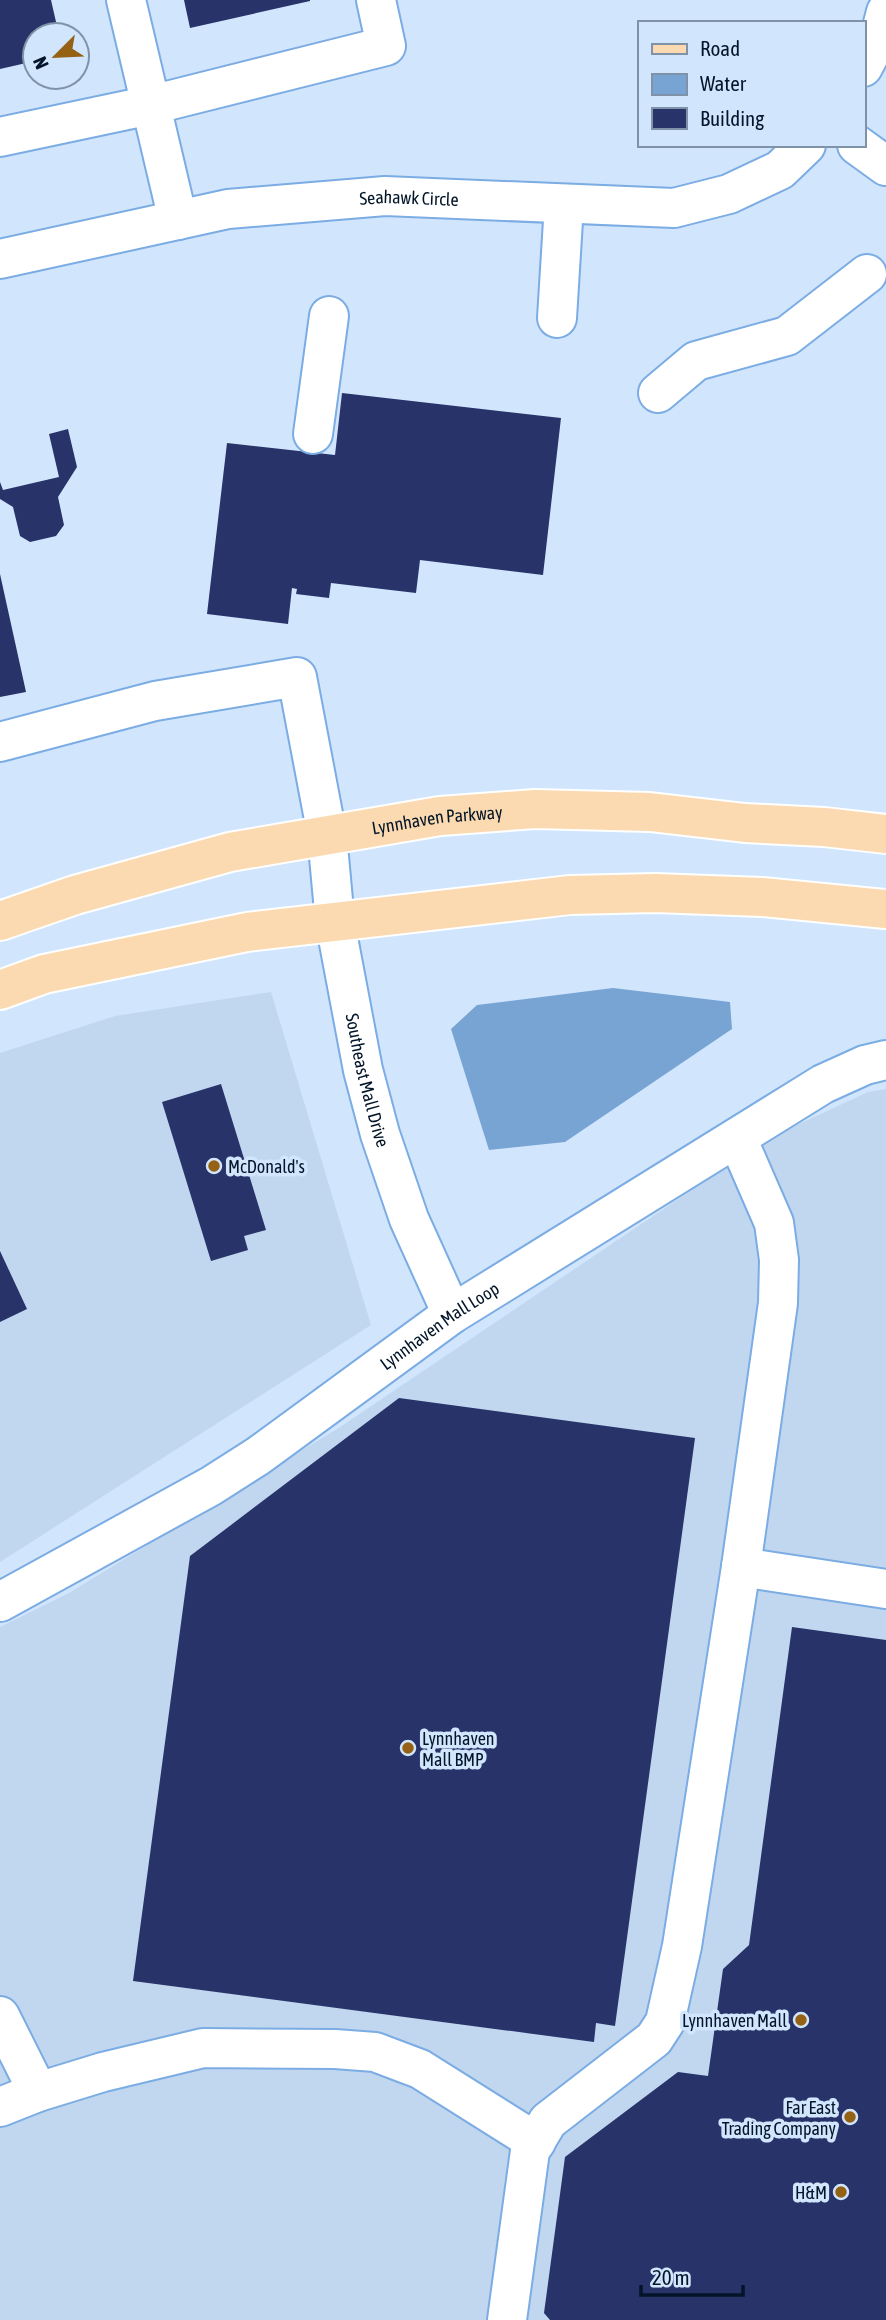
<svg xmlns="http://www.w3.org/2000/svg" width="886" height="2320" font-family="'Asap Condensed',sans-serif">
  <rect width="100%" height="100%" fill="#d1e6fd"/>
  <path fill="#c1d7f0" d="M271 992 371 1325 0 1562V1053L115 1016Z
    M886 1089V2320H0V1627L69 1593 340 1427 769 1138 868 1092Z"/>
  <path fill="#78a4d4" d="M613 988 730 1002 732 1029 565 1142 489 1150 451 1029 477 1005Z"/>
  <path fill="#273369" d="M0 0H51L59 35H35V61L0 69Z
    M184 0H310V1L190 28Z
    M342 393 561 418 543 575 420 560 416 593 331 583 329 598 296 594 297 589 292 588 288 624 207 614 227 443 335 455Z
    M68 429 77 467 58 497 64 525 56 536 30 542 20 536 13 507 0 499V482L3 490 59 477 49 434Z
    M0 574 26 692 0 697Z
    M221 1084 266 1230 244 1236 248 1250 211 1261 162 1102Z
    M0 1251 27 1309 0 1322Z
    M399 1398 695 1438 615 2026 596 2023 594 2042 133 1981 190 1556Z
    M792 1627 886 1640V2320H550L544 2313 565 2157 678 2072 708 2076 723 1969 749 1945Z"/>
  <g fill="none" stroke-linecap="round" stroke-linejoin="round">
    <g stroke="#7bace3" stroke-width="42">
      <g id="minor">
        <path d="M126 0 178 220"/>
        <path d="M863 67 880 35 886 12"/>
        <path d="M0 137 151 105 386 46 376 0"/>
        <path d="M857 145 886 166"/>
        <path id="s1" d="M0 259 228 209 385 196 674 208 729 194 780 170 806 145"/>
        <path d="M557 318 564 204"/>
        <path d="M658 393 696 361 787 336 867 274"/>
        <path d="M313 434 329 316"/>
        <path id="s2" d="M0 742 155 701 297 677 327 835 335 922 363 1070 380 1134 409 1219 452 1314"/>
        <path d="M741 1567 886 1589"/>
        <path id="s3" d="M0 1602 211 1486 258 1456 452 1314 823 1084 865 1065 886 1060"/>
        <path d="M0 2016 38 2092"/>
        <path d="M0 2107 38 2092 103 2072 203 2048 335 2049 375 2052 420 2069 536 2142"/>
        <path d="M507 2320 530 2151 548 2121 654 2039 665 2022 682 1946 741 1567 778 1303 779 1260 774 1223 737 1138"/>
      </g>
    </g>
    <g stroke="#fff" stroke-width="42">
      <g id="major">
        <path id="s4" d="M0 921 75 895 230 852 440 816 535 809 650 812 745 823 824 827 886 834"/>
        <path d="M0 990 44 974 247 932 570 895 655 893 762 897 886 909"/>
      </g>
    </g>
    <use href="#minor" stroke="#fff" stroke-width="38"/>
    <use href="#major" stroke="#fbdab1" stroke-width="38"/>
  </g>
  <g fill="#956215" stroke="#d1e6fd" stroke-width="2.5">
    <circle cx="214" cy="1166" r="7"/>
    <circle cx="408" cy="1748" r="7"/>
    <circle cx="801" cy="2020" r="7"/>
    <circle cx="850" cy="2117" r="7"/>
    <circle cx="841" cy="2192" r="7"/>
  </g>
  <g text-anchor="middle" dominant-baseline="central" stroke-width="7" stroke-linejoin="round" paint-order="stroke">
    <g font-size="18" fill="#031529" stroke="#d1e6fd">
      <text stroke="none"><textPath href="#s1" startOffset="415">Seahawk Circle</textPath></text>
      <text stroke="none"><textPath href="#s4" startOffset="450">Lynnhaven Parkway</textPath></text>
      <text stroke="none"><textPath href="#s2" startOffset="714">Southeast Mall Drive</textPath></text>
      <text stroke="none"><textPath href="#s3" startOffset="520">Lynnhaven Mall Loop</textPath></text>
    </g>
    <g font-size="18" fill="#031529" stroke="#d1e6fd" text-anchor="end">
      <text x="228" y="1166" text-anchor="start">McDonald's</text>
      <text x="422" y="1738" text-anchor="start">Lynnhaven<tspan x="422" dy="21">Mall BMP</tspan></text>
      <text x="787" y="2020">Lynnhaven Mall</text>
      <text x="836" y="2107">Far East<tspan x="836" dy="21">Trading Company</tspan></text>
      <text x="827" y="2192">H&amp;M</text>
    </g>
  </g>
  <rect x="638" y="21" width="228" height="126" fill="#d1e6fd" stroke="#7f92a8" stroke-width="2"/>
  <rect x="652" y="44" width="35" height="10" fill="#fbdab1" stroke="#7f92a8" stroke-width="2"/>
  <text x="700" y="56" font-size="21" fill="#031529">Road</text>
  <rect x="652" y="74" width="35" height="21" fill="#78a4d4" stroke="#7f92a8" stroke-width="2"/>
  <text x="700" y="91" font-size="21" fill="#031529">Water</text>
  <rect x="652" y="108" width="35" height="21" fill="#273369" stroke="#7f92a8" stroke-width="2"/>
  <text x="700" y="126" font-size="21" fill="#031529">Building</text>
  <g transform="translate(56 56) rotate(246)"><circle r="33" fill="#d1e6fd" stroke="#7f92a8" stroke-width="2"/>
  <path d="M0-5L12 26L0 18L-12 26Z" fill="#956215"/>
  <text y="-10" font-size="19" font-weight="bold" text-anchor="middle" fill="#031529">N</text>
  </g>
  <path d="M641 2285v10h102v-10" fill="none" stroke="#031529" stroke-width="3.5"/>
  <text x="652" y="2285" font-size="21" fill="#031529" stroke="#d1e6fd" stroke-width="5" paint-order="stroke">20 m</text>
</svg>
